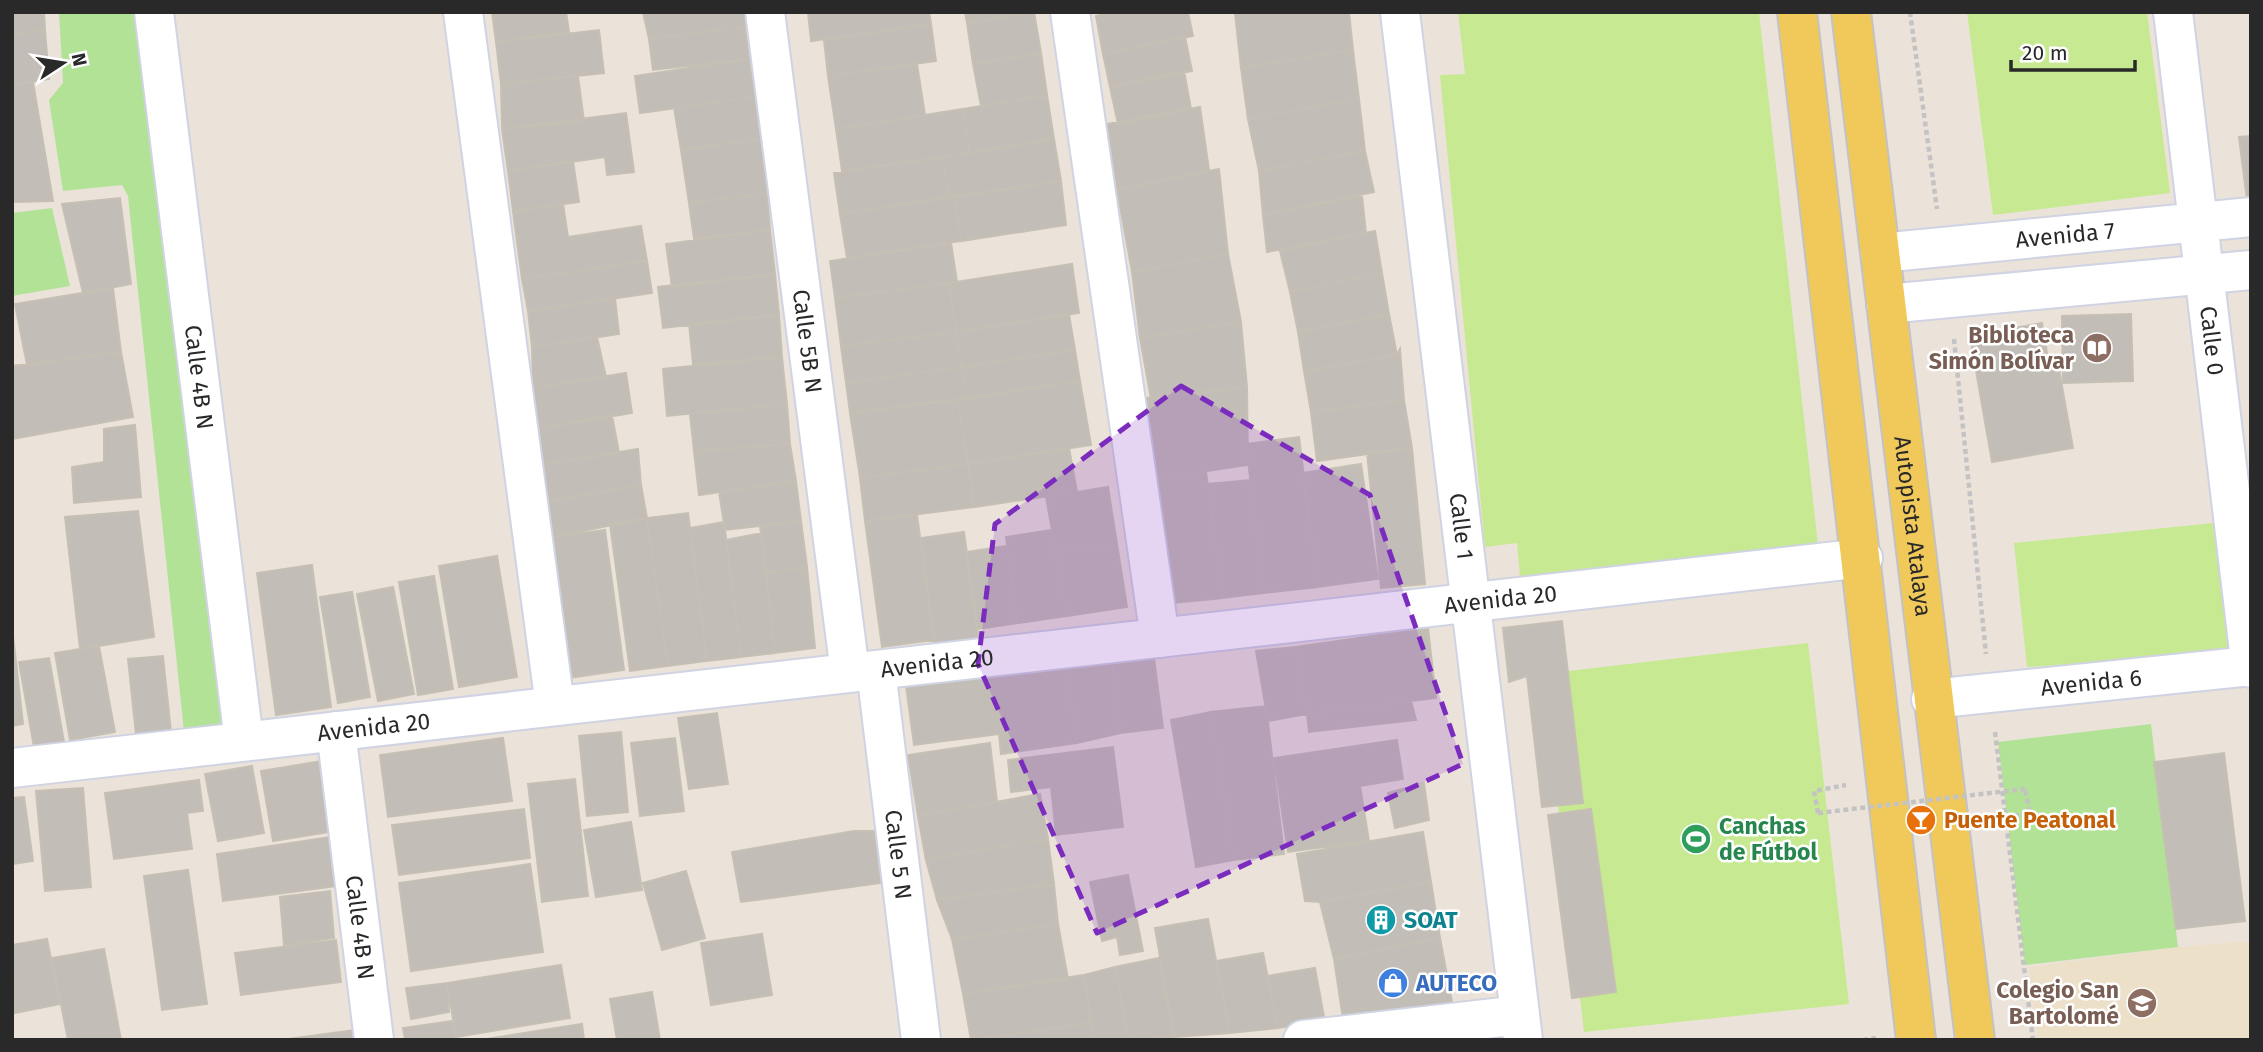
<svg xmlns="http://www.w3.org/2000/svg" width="2263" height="1052" font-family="'Fira Sans',sans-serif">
  <rect width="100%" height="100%" fill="#ebe3da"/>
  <path fill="#ede0c9" d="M2251 941V1040H2038L2029 967 2178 947Z"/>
  <path fill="#b2e296" d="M59 12H138L228 724 184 732 128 196 122 185 63 191 49 100 63 83Z
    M52 208 70 286 12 296V213Z
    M2151 724 2178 947 2025 965 1998 742Z"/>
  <path fill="#c6e992" d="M1458 12H1759L1820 563 1521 587 1517 543 1485 547 1440 75 1465 74Z
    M1967 12H2147L2170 193 1993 215Z
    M2214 523 2230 653 2027 667 2014 543Z
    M1808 643 1849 1004 1584 1032 1543 674Z"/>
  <path fill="#c3bdb7" stroke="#c6bfb4" stroke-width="2" d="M12 12H44L45 30 12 34Z
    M492 12H566L569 32 496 42Z
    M643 12H744L745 27 649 39Z
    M808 12H929L931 24 811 41Z
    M965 12H1032L967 23Z
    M1034 12 1041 53 973 64 967 23Z
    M1112 12H1188L1193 36 1103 54 1096 16Z
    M1349 12 1353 50 1241 68 1235 13Z
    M931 24 936 61 828 76 824 40Z
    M745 27 749 59 653 70 649 39Z
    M45 30 49 79 12 85V34Z
    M599 30 604 73 501 84 496 42Z
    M1185 37 1192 71 1110 87 1103 54Z
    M1353 50 1359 99 1248 119 1241 68Z
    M1041 53 1047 95 981 106 973 64Z
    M749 59 755 97 640 113 635 76Z
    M917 64 925 115 836 129 828 76Z
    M1184 71 1191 109 1118 124 1110 87Z
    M578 76 584 121 502 129 501 84Z
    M33 82 53 201 12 202V85Z
    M1047 95 1054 139 970 153 963 109Z
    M755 97 761 139 681 150 674 108Z
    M1359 99 1365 151 1259 171 1248 119Z
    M1200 107 1209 170 1117 190 1107 124Z
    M963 109 970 153 842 171 836 129Z
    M626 113 634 172 607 175 605 157 508 171 502 129Z
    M2251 136V207L2248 208 2239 137Z
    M761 139 767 193 689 203 681 150Z
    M1054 139 1061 181 949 197 943 157Z
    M1365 151 1374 192 1263 215 1259 171Z
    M943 157 949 197 840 214 834 173Z
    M573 161 579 202 513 211 508 171Z
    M1219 169 1228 254 1132 272 1117 190Z
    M1061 181 1066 225 961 241 954 197Z
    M767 193 770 230 694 239 689 203Z
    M1362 196 1366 233 1267 252 1263 215Z
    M954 197 961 241 847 258 840 214Z
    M120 198 131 284 83 293 62 204Z
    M563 204 568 237 641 226 647 261 522 279 513 211Z
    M770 230 775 274 672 287 666 244Z
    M1375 231 1382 273 1290 292 1280 251Z
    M951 243 957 282 835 298 830 261Z
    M1228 254 1241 322 1140 338 1132 272Z
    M647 261 652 293 528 311 522 279Z
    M1072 264 1079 313 956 332 949 283Z
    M1382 273 1389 314 1298 332 1290 292Z
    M775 274 779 315 663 328 658 287Z
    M949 283 956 332 841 346 835 298Z
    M113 288 121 352 27 365 15 304Z
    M615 298 619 334 532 347 528 311Z
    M1069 314 1075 350 962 367 956 332Z
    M1389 314 1397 355 1304 371 1298 332Z
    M2131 314 2133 381 2063 383 2062 316Z
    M779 315 782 357 693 364 689 324Z
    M1241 322 1247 387 1151 399 1140 338Z
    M2042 323 2048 359 2057 358 2073 448 1992 462 1970 336Z
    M956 332 962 367 846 383 841 346Z
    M597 337 606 377 533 388 532 347Z
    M1400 349 1404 400 1311 412 1304 371 1397 355Z
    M1075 350 1080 381 967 398 962 367Z
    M121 352 133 417 12 439V366Z
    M782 357 787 404 667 416 663 369Z
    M962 367 967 398 850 413 846 383Z
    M626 373 632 413 536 429 533 388Z
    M1080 381 1091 445 968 464 958 400Z
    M1247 387 1248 465 1147 480 1138 399Z
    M958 400 968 464 860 478 850 413Z
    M1404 400 1412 448 1317 461 1311 412Z
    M787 404 790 444 694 451 690 414Z
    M612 415 619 453 541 465 536 429Z
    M135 425 141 497 74 503 72 467 104 462V429Z
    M1299 437 1318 587 1264 593 1246 444Z
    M790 444 796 481 699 495 694 451Z
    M1069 448 1077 492 974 507 968 464Z
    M1412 448 1425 584 1381 588 1367 453Z
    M638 449 641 485 544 502 541 465Z
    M968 464 974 507 865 521 860 478Z
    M1361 464 1378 579 1318 587 1302 473Z
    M1206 472 1223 598 1163 604 1147 480Z
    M1250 480 1264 593 1223 598 1208 484Z
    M796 481 801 521 725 530 719 492Z
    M641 485 647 518 548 538 544 502Z
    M1108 487 1117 544 1056 553 1046 497Z
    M138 511 154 637 80 649 65 517Z
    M688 513 707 661 668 666 647 518Z
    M917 515 934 640 882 647 865 521Z
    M647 518 668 666 630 671 610 524Z
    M801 521 807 567 766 573 760 526Z
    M724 522 741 657 707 661 690 528Z
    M605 530 624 670 568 678 548 538Z
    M1052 530 1067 616 1018 623 1006 537Z
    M964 532 981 656 937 662 921 538Z
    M762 533 775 653 741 657 726 540Z
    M1117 544 1127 607 1067 616 1056 553Z
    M1007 546 1018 623 977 629 966 552Z
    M497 556 517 677 459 687 439 566Z
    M312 565 331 707 276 715 257 573Z
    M807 567 815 648 775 653 766 573Z
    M434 576 453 689 418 695 399 582Z
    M393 587 414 694 378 701 357 594Z
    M352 592 370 697 338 703 320 597Z
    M1562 621 1583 803 1542 807 1527 676 1509 682 1503 628Z
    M12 626 23 724 12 726Z
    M1428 628 1436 698 1307 714 1295 647Z
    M99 646 115 732 70 740 55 653Z
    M1295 647 1307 714 1268 721 1256 651Z
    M1064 649 1077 743 1001 754 999 734 914 745 904 671Z
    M1153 650 1163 728 1121 733 1111 655Z
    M1111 655 1121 733 1077 743 1066 662Z
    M163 656 171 732 136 735 128 659Z
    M49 658 64 742 34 747 19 662Z
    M1411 701 1416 720 1309 732 1307 714Z
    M1266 706 1284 854 1234 860 1211 712Z
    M1211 712 1234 860 1196 867 1171 720Z
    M717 713 728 784 689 789 678 718Z
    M621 732 628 812 587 816 579 736Z
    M503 738 512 801 388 817 380 755Z
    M675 738 684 811 640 816 631 743Z
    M1397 740 1403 779 1360 786 1369 841 1288 852 1274 758Z
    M990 743 997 802 918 816 908 755Z
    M1113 747 1123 827 1056 835 1051 787 1011 792 1008 760Z
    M2224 753 2245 921 2176 929 2154 762Z
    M322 761 335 831 273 841 261 771Z
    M252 766 264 833 218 841 205 774Z
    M575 779 588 896 542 902 528 784Z
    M199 780 203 811 187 813 192 849 114 859 105 793Z
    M1424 783 1429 820 1395 828 1388 793Z
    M83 788 91 887 45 891 36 791Z
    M1040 794 1048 839 926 860 918 816Z
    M24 797 33 861 12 864V798Z
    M524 809 530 858 399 875 392 825Z
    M1591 809 1616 992 1572 998 1548 815Z
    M631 822 642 890 596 897 584 830Z
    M854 831H874L881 883 741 902 732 852Z
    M1423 832 1431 882 1320 902 1305 901 1297 854Z
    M338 836 345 885 223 901 217 854Z
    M1048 839 1054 884 937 900 926 860Z
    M530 864 543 952 411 971 399 883Z
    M188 870 207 1004 162 1010 144 876Z
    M686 871 705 938 662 950 643 883Z
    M1128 875 1143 951 1120 955 1117 937 1102 941 1090 882Z
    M1431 882 1440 938 1334 959 1320 902Z
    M1054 884 1058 924 952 939 937 900Z
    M330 891 334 938 284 945 280 897Z
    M1208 919 1230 1033 1174 1037 1155 928Z
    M1058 924 1068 979 963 994 952 939Z
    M762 934 772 995 711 1005 701 943Z
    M1440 938 1453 1007 1343 1019 1334 959Z
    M47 939 60 1004 15 1013 12 945Z
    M336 940 341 982 241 995 235 953Z
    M104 949 121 1040H68L52 958Z
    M1263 953 1278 1028 1230 1033 1216 961Z
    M1159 958 1174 1037 1129 1040 1115 967Z
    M561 965 570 1018 456 1037 447 983Z
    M1115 967 1129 1040H1094L1084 975Z
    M1315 968 1325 1022 1278 1028 1267 976Z
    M1084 975 1091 1023 971 1040 963 994Z
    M447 983 449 1012 411 1019 406 988Z
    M652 992 660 1040H617L610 999Z
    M453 1021 456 1040H405L403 1028Z
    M1091 1023 1094 1040H974Z
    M582 1024 584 1040H480Z
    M354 1030 356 1040H281Z"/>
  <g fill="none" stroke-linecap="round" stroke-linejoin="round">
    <g stroke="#cfd3e2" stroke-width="42">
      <g id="minor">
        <path id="s1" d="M154 12 244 741"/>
        <path d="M463 12 555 706"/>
        <path id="s2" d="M765 12 850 672"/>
        <path d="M1070 12 1160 638"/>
        <path id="s3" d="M1400 12 1523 1040"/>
        <path id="s4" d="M2173 12 2251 668"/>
        <path id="s5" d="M1880 253 2251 217"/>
        <path d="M1886 304 2251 270"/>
        <path id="s6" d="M876 670 921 1040"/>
        <path id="s7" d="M1931 699 2251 666"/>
        <path id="s8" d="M336 731 374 1040"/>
        <path id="s9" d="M12 768 1863 558"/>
        <path d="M1303 1040 1520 1015"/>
      </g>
    </g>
    <g stroke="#c3c3c3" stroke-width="42">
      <g id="primary">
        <path d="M1797 12 1916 1040"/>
        <path id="s10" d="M1851 12 1975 1040"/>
      </g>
    </g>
    <path stroke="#c3c3c3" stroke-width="4.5" stroke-dasharray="5 3.5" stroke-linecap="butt" d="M1910 12 1937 209
      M1954 339 1986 654
      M1995 732 2033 1040
      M1818 813 1814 791 1846 785
      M1989 820 2030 813 2025 789
      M1863 1040 1876 1038"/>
    <use href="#minor" stroke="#fff" stroke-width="38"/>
    <use href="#primary" stroke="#f0c95a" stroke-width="38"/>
    <path stroke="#c3c3c3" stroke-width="4.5" stroke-dasharray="5 3.5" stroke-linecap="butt" d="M1818 813 2025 789"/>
  </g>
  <path fill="#7b2cbf" fill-opacity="0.2" stroke="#7b2cbf" stroke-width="5" stroke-dasharray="14 9" stroke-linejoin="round" d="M1181 386 1370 495 1463 764 1097 933 978 664 995 524Z"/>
  <defs>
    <g id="library-disc" transform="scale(1.575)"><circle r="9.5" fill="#8d6e63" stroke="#fff"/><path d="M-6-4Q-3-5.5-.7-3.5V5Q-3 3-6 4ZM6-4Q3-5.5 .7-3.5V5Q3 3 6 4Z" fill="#fff"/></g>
    <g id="bar-disc" transform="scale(1.575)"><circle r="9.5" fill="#e8710a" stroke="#fff"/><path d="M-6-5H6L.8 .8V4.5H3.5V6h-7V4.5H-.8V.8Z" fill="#fff"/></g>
    <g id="stadium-disc" transform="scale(1.575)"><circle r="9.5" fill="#2e9e5b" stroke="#fff"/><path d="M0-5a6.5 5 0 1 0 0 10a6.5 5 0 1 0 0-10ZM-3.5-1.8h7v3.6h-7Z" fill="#fff"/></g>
    <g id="building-disc" transform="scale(1.575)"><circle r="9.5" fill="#0f9aa8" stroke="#fff"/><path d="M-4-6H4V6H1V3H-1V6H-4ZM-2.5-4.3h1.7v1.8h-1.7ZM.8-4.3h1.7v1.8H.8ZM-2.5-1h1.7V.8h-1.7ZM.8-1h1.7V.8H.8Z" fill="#fff"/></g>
    <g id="shop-disc" transform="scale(1.575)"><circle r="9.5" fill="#3f7fe0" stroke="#fff"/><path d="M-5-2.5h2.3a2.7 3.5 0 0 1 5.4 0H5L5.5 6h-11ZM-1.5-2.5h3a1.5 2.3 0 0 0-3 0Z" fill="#fff"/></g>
    <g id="school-disc" transform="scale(1.575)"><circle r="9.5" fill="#8d6e63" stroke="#fff"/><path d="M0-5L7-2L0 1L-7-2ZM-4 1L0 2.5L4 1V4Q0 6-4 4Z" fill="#fff"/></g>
  </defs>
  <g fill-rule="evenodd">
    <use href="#library-disc" x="2097" y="348"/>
    <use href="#bar-disc" x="1921" y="820"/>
    <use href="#stadium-disc" x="1696" y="839"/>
    <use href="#building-disc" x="1381" y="920"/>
    <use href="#shop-disc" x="1393" y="983"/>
    <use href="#school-disc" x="2142" y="1003"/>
  </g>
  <g text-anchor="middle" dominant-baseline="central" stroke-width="5" stroke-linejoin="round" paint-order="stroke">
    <g font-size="23" fill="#292929" stroke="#fff">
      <text stroke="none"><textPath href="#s5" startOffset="186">Avenida 7</textPath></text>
      <text stroke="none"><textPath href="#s4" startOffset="331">Calle 0</textPath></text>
      <text stroke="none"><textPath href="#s2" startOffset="332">Calle 5B N</textPath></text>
      <text stroke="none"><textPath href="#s1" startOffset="368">Calle 4B N</textPath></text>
      <text stroke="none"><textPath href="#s3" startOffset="518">Calle 1</textPath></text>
      <text stroke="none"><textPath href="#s10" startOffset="518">Autopista Atalaya</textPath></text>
      <text stroke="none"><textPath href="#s9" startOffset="1498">Avenida 20</textPath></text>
      <text stroke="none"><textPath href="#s9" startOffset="931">Avenida 20</textPath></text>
      <text stroke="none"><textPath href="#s7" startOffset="161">Avenida 6</textPath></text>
      <text stroke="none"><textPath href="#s9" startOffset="364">Avenida 20</textPath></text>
      <text stroke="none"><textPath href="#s6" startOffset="186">Calle 5 N</textPath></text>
      <text stroke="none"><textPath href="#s8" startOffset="198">Calle 4B N</textPath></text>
    </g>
    <g font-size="23" font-weight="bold" fill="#785e54" stroke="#fff" text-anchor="end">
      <text x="2074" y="335">Biblioteca<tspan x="2074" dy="26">Simón Bolívar</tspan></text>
      <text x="2119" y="990">Colegio San<tspan x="2119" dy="26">Bartolomé</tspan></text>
    </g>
    <g font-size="23" font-weight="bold" fill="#c56008" stroke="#fff" text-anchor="start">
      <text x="1944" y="820">Puente Peatonal</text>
    </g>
    <g font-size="23" font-weight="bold" fill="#27864d" stroke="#fff" text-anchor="start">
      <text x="1719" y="826">Canchas<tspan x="1719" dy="26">de Fútbol</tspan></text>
    </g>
    <g font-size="23" font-weight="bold" fill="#0d838f" stroke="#fff" text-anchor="start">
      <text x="1404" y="920">SOAT</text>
    </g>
    <g font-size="23" font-weight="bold" fill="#366cbe" stroke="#fff" text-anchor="start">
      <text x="1416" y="983">AUTECO</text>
    </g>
  </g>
  <rect width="2263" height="1052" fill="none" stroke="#292929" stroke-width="28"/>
  <g transform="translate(63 63) rotate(78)" stroke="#ffffff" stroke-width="5" paint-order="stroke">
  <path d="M0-5L12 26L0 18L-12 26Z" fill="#292929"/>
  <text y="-10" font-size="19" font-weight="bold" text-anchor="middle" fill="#292929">N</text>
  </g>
  <path d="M2011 60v10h124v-10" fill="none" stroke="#292929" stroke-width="3.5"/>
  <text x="2022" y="60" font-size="21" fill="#292929" stroke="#ffffff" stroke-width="5" paint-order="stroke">20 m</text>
</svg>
